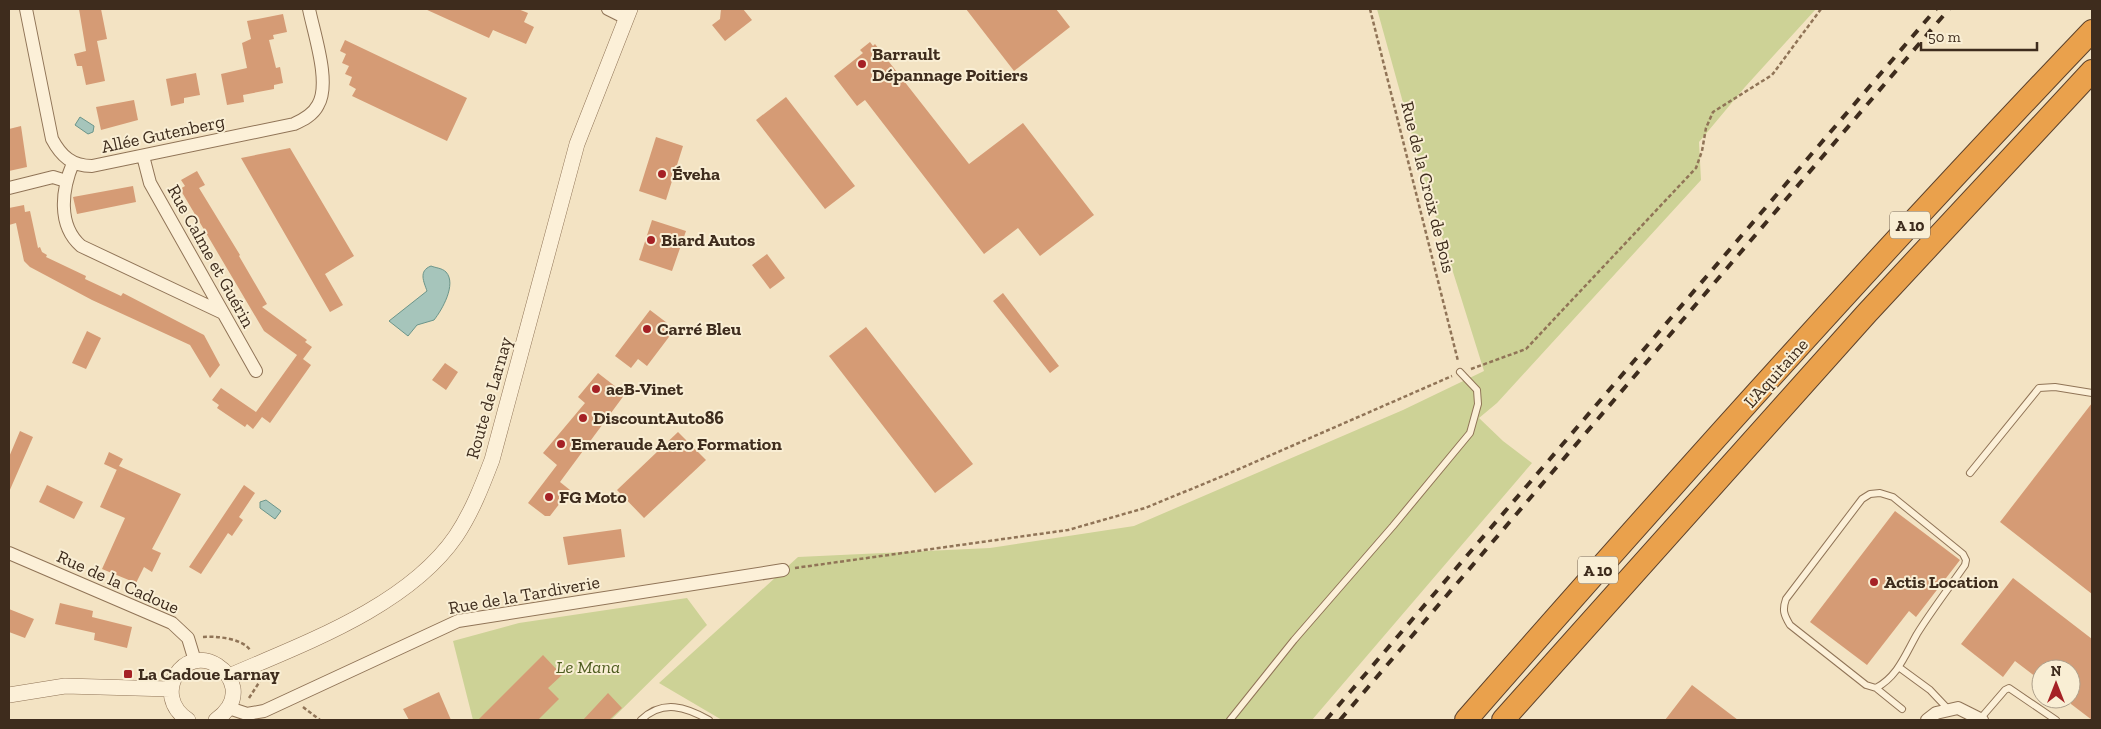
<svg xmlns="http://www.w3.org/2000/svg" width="2101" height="729" font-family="'Zilla Slab',serif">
  <rect width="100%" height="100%" fill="#f3e3c3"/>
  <path fill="#cdd296" d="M1377 9H1816L1745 87 1699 142 1701 180 1497 403 1479 418 1503 441 1532 463 1312 720H722L659 683 798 557 990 548 1134 526 1403 410 1484 371 1427 189Z
    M687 598 707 625 611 720H473L453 641 519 623Z"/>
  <path fill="#a6c5bb" stroke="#6b958a" d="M80 117 94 126 93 132 88 134 75 125Z
    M431 266C436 268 442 268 446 272 457 284 442 310 434 320L417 325 408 336 389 321 427 291C424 282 418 271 431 266Z
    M266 500 281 511 275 519 260 508V502Z"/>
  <path fill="#d59b75" d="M79 9H101L107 39 97 41 105 81 86 85 82 66H77L74 54 86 51Z
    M425 9H518L528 13 524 22 534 27 526 44 493 30 489 38Z
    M721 9H743L752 20 725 41 712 25 720 19Z
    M966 9H1056L1070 27 1014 71Z
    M283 14 287 32 273 35 274 39 269 40 276 68 280 67 283 83 274 85V89L243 95 244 102 227 105 221 74 247 68 242 43 251 39 247 21Z
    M345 40 467 98 447 141 352 96 356 89 349 85 352 77 345 74 349 66 342 63 346 54 340 51Z
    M870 42 873 46 875 44 969 164 1023 123 1094 215 1040 256 1018 228 984 254 865 100 857 106 834 76 863 53 860 50Z
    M196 73 200 95 184 98V103L171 106 166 79Z
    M786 97 855 186 825 209 756 120Z
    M134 100 138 120 101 130 96 107Z
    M21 126 27 167 9 171V129Z
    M656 137 683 146 666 200 639 191Z
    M290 148 354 256 325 274 343 305 330 312 241 158Z
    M197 171 205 185 199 188 240 255 239 256 267 304 262 307 307 340 305 342 312 347 303 359 311 365 270 423 262 417 253 429 247 424 245 427 217 408 219 405 212 400 221 388 256 412 297 355 264 331 180 189 185 186 181 180Z
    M133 186 136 202 77 214 73 197Z
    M24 205 25 212 30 211 38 248 40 247 42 252 47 255 46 257 86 276 85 279 121 296 123 293 204 335 220 365 210 378 190 345 92 300 30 267 24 261 16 223 9 225V208Z
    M652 220 686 231 672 271 639 260Z
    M767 254 785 278 770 289 752 265Z
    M1003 293 1059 366 1050 373 993 301Z
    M650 310 675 329 647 366 638 359 631 368 615 356Z
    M866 327 973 464 935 493 829 356Z
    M87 331 101 338 86 369 72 363Z
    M445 363 458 372 446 390 432 380Z
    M598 373 625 394 560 482 570 490 550 516H545L528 503 557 465 543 453 585 403 578 397Z
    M2092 403V594L2000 522Z
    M20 431 33 437 9 492V457Z
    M678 432 706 460 644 518 617 490Z
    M109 452 123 459 119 466 181 494 152 549 161 553 152 572 144 567 136 583 102 569 125 518 100 507 118 467 117 470 104 464Z
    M47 485 83 502 74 519 39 502Z
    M244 485 255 493 239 517 243 520 232 536 228 533 201 574 189 567Z
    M1895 511 1960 560 1916 617 1909 611 1867 665 1810 622Z
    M621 529 625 557 568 565 563 537Z
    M2013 578 2092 639V720L2071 704V669H2041V681L2015 661 2003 677 1961 644Z
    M60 603 93 611 92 617 132 627 127 648 94 640 95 633 55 624Z
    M9 609 34 619 25 638 9 632Z
    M543 655 562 675 548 688 559 699 538 720H478Z
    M1692 685 1738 720H1665Z
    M439 692 451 720H409L403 709Z
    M608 693 622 708 609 720H583Z"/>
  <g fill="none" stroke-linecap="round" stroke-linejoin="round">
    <g stroke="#907457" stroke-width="8">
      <path id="service" d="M1970 473 2039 388 2055 387 2092 393
        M1880 493 1893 497 1963 554 1966 560 1965 565C1949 588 1932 610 1917 634 1905 655 1898 676 1876 688L1866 685 1790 625C1784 615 1782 610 1786 599L1862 499 1870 494Z
        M1900 668 1930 690 1948 709
        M1876 688 1902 709
        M1980 719 2005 690 2009 688 2056 720
        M641 720C663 699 686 707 709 720
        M1230 720 1294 640 1393 526 1470 433 1478 404 1477 390 1460 372"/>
    </g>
    <g stroke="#907457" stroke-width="14">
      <path id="minor" d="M26 9 52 139C61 156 72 166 92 166L294 124C303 120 313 115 318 105 331 83 314 34 309 9
        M608 9 626 18
        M143 156 150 183 256 371
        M73 163C62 189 57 225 81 246L223 313
        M9 188 53 177 66 181
        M9 553 172 623 188 638 195 661
        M229 708 247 714 264 711 458 621 783 570
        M1927 720 1936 713 1958 708 1982 720"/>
    </g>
    <g stroke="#907457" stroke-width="16">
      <path id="tertiary" d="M229 676C305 643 408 606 456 536 472 512 482 486 492 460L577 144 630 9
        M9 695 65 686 170 689
        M188 720C150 695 184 643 218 666 226 671 231 678 233 688 235 702 227 712 216 720"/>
    </g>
    <g stroke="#5d422c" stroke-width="24">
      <path id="motorway" d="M1466 720C1670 487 1878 255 2092 31
        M1503 720 1867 313 2092 71"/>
    </g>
    <path stroke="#907457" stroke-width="2.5" stroke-dasharray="4 2.5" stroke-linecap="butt" d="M1370 9 1458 361
      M1471 369 1526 349 1696 168 1702 151 1706 128 1713 112 1772 75 1821 9
      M795 568 1068 530 1145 508 1223 476 1452 376
      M203 637C216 636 242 638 250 650
      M249 698 262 678
      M303 707 320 720"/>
    <use href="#service" stroke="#fcf0d8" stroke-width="6"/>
    <use href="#minor" stroke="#fcf0d8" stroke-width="12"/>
    <use href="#tertiary" stroke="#fcf0d8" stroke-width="15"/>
    <use href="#motorway" stroke="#eaa14c" stroke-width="22"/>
    <path stroke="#3e2c1d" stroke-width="4" stroke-dasharray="9 9" stroke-linecap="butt" d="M1326 720 1936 9
      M1340 720 1949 9"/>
  </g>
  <g fill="#a52125" stroke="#f9eed4" stroke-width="2">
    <circle cx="862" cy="64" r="5"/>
    <circle cx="662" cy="174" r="5"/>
    <circle cx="651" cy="240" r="5"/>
    <circle cx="647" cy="329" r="5"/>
    <circle cx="596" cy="389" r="5"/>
    <circle cx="583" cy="418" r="5"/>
    <circle cx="561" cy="444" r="5"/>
    <circle cx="549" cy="497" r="5"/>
    <circle cx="1874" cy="582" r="5"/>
    <rect x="123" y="669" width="10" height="10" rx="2.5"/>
  </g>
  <g text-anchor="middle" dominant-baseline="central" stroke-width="4" stroke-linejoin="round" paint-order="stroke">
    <g fill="#f9eed4" stroke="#766654" stroke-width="1">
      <rect x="1890" y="211.5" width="40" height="27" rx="4"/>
      <rect x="1578" y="556.5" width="40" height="27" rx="4"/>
    </g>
    <g font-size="16" font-weight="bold" fill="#3e2c1d">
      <text x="1910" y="225">A 10</text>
      <text x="1598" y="570">A 10</text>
    </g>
    <g font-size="18" font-weight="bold" fill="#3e2c1d" stroke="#f9eed4" text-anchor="start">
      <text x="872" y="54">Barrault<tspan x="872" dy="21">Dépannage Poitiers</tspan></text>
      <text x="672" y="174">Éveha</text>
      <text x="661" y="240">Biard Autos</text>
      <text x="657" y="329">Carré Bleu</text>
      <text x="606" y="389">aeB-Vinet</text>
      <text x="593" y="418">DiscountAuto86</text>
      <text x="571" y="444">Emeraude Aero Formation</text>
      <text x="559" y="497">FG Moto</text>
      <text x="1884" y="582">Actis Location</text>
      <text x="138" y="674">La Cadoue Larnay</text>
    </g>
    <g font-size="18" fill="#3e2c1d" stroke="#f9eed4">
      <text transform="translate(163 134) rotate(-12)">Allée Gutenberg</text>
      <text transform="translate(1428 187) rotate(76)">Rue de la Croix de Bois</text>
      <text transform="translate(211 256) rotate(61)">Rue Calme et Guérin</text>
      <text transform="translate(1776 373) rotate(-48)">L'Aquitaine</text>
      <text transform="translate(489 398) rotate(-74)">Route de Larnay</text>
      <text transform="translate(118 582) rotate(24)">Rue de la Cadoue</text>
      <text transform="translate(524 595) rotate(-10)">Rue de la Tardiverie</text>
    </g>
    <g font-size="18" font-style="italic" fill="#4f5d21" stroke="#f9eed4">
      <text x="588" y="667">Le Mana</text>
    </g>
  </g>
  <rect width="2101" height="729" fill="none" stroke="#3e2c1d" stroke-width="20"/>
  <g transform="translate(2056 684)"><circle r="24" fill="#f9eed4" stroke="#aea08b"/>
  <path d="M0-4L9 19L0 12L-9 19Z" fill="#a52125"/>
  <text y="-8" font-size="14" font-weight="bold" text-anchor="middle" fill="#3e2c1d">N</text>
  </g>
  <path d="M1921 42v8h116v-8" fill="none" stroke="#3e2c1d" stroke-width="2.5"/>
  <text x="1928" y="42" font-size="15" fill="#3e2c1d" stroke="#f9eed4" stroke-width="4" paint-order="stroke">50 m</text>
</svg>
